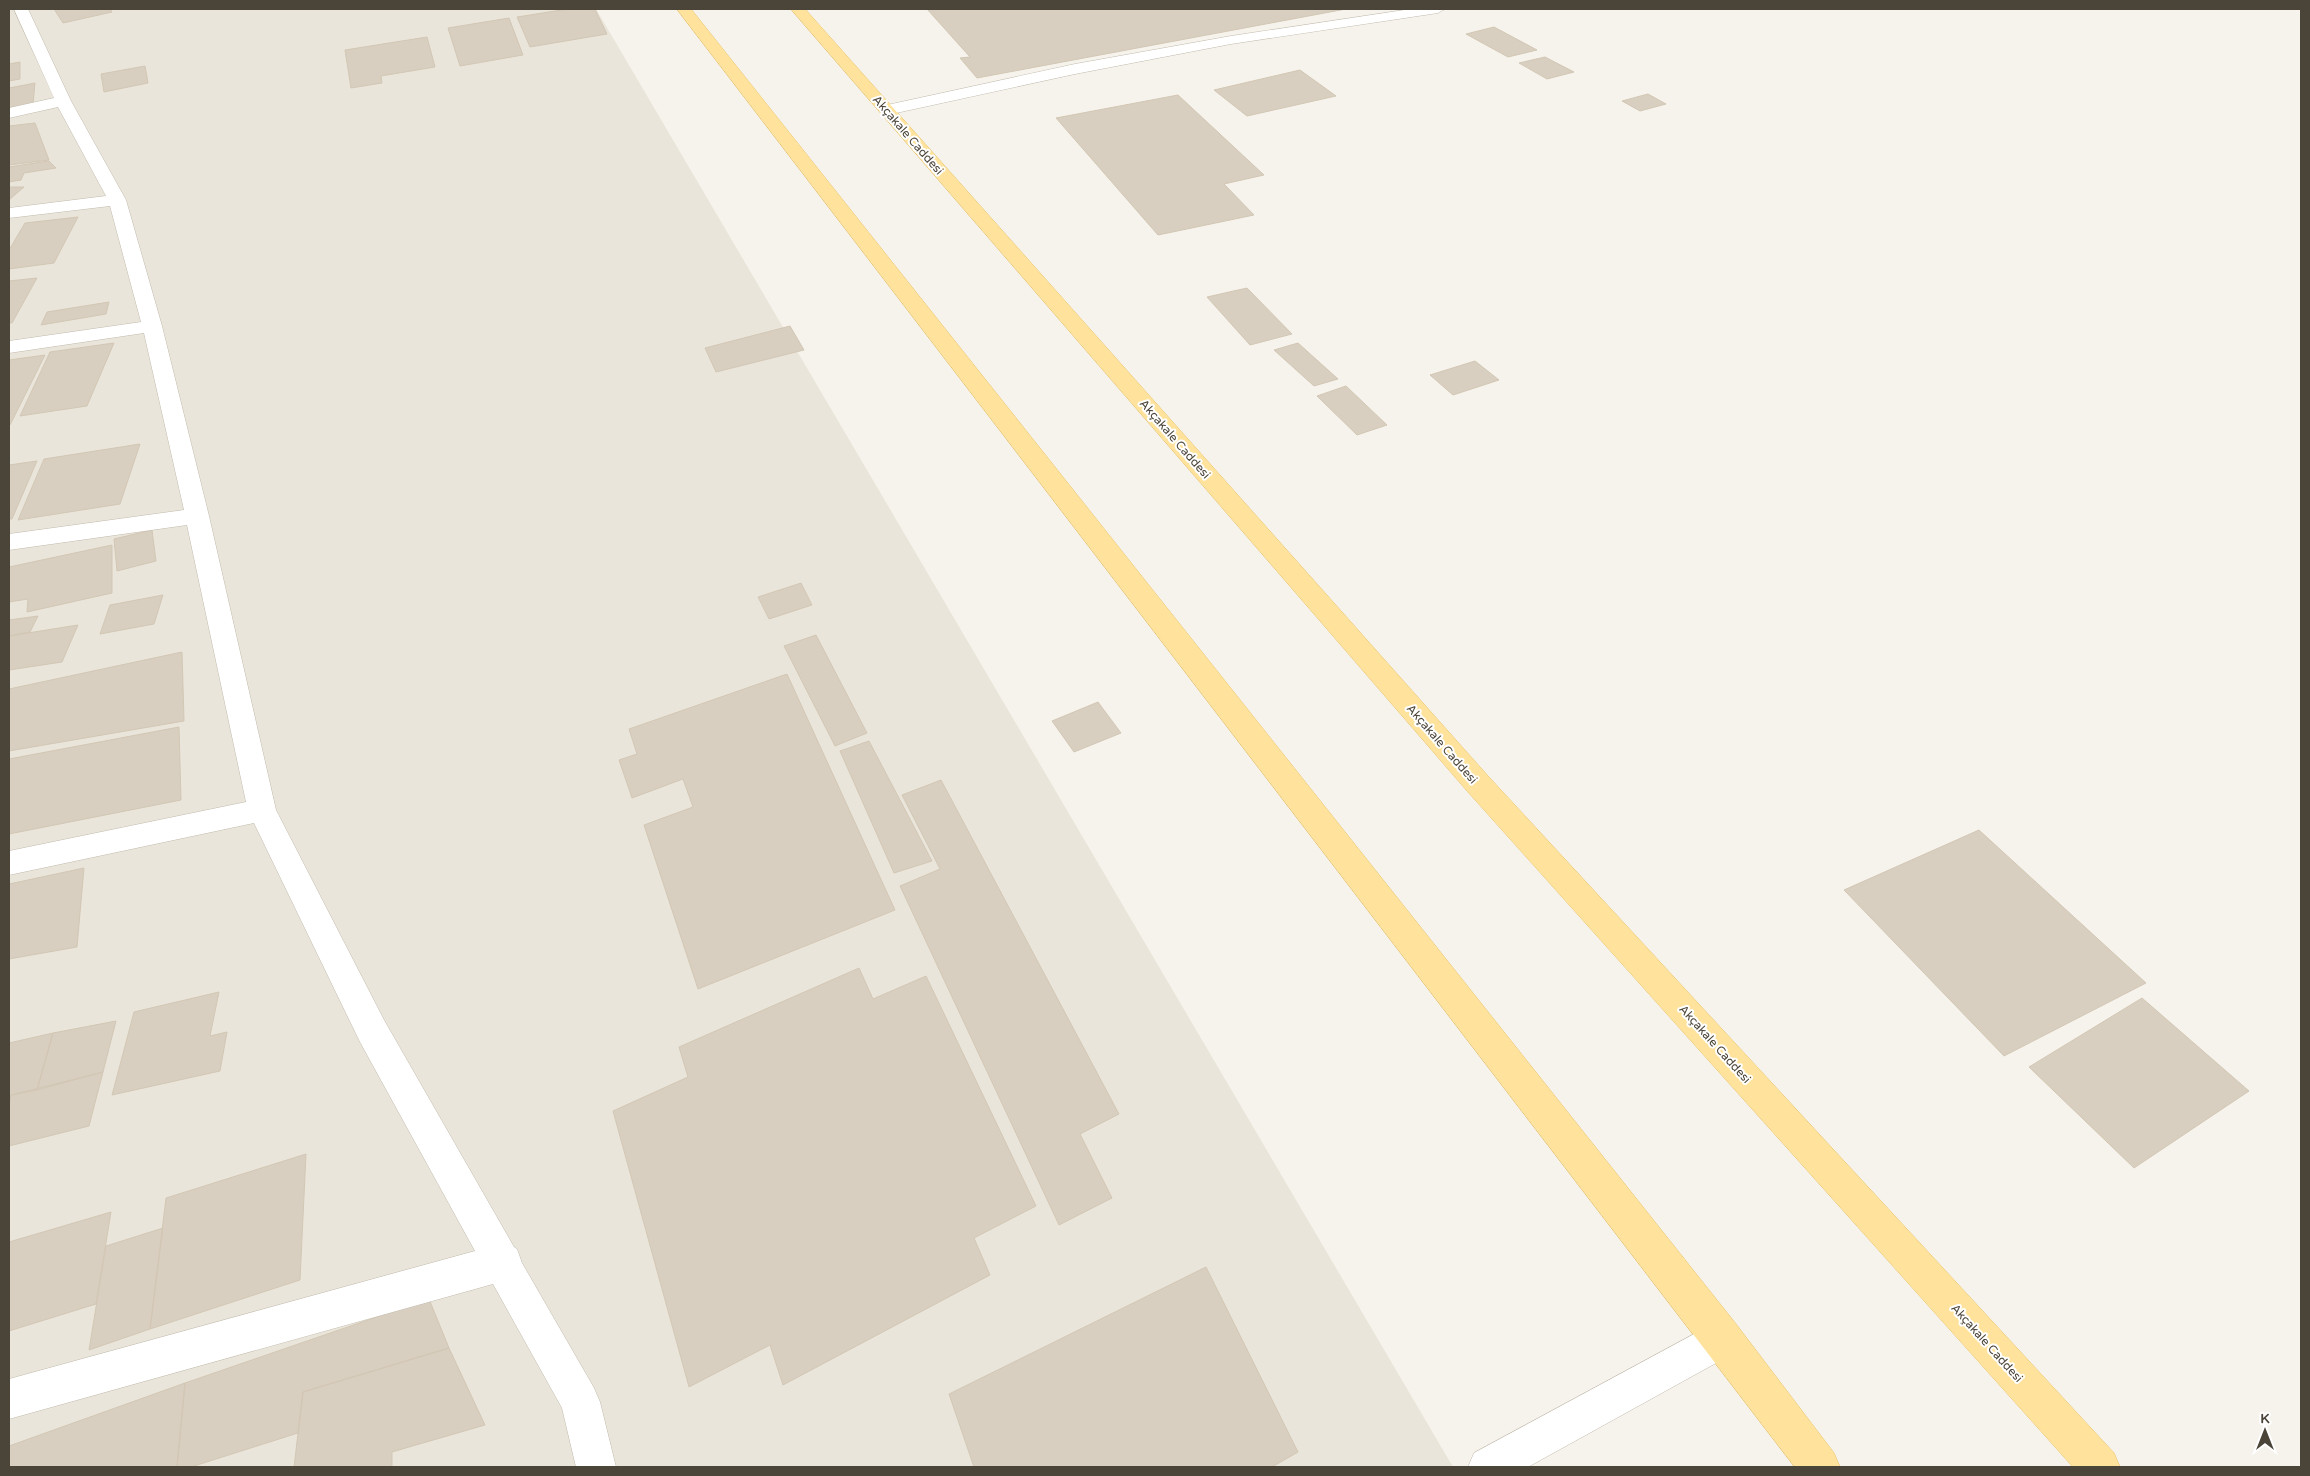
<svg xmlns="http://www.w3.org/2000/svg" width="2310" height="1476" font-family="'Varela Round',sans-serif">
  <rect width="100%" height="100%" fill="#f6f3ec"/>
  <path fill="#eae5da" d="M9 9H596L1453 1467H9Z"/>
  <path fill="#d8cfc1" stroke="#d3c7b4" d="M54 9H110L112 12 63 23Z
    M568 9H595L607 34 530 47 517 17Z
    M927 9H1346L977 78 960 58 970 57Z
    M509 18 523 55 460 66 448 28Z
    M1494 27 1537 50 1508 57 1466 34Z
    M427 37 435 67 381 76 382 83 351 88 345 50Z
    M1545 57 1574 72 1547 79 1519 63Z
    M20 62V79L9 81V64Z
    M145 66 148 83 104 92 101 74Z
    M1300 70 1336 96 1247 116 1214 90Z
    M35 83 33 104 9 108V88Z
    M1648 94 1666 104 1640 111 1622 101Z
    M1178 95 1264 175 1224 184 1254 215 1158 235 1056 118Z
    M35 123 49 160 9 165V126Z
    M49 161 56 168 24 173 21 180 9 182V167Z
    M9 187H24L9 200Z
    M78 217 54 263 9 269V250L25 223Z
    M37 278 12 323H9V281Z
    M1247 288 1292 334 1250 345 1207 297Z
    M109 302 106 314 41 325 47 312Z
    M790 326 804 350 716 372 705 348Z
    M114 343 87 406 20 416 50 352Z
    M1298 343 1338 379 1314 386 1274 350Z
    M45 355 10 425H9V360Z
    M1475 361 1499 380 1453 395 1430 375Z
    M1346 386 1387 425 1357 435 1317 396Z
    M140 444 120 504 18 520 44 459Z
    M37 461 12 519H9V465Z
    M152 530 156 561 117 571 114 539Z
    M112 545V593L27 612 28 599 9 602V567Z
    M801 583 812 605 769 619 758 597Z
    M163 595 154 624 100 634 110 605Z
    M38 616 30 632 9 636V620Z
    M78 625 62 662 9 670V636Z
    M816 635 867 733 835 746 784 646Z
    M182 652 184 721 9 751V689Z
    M787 674 895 910 698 989 644 825 693 807 683 779 632 798 619 760 637 754 629 729Z
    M1098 702 1121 733 1074 752 1052 721Z
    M179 727 181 800 9 834V759Z
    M869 741 932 861 894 873 840 751Z
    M941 780 1119 1114 1080 1134 1112 1198 1059 1225 900 886 940 869 902 795Z
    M1979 830 2146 983 2004 1056 1844 890Z
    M84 868 77 947 9 959V884Z
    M859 968 873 999 926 976 1036 1206 974 1238 990 1275 783 1385 770 1345 689 1387 613 1111 688 1077 679 1047Z
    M219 992 210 1036 227 1032 220 1071 112 1095 134 1012Z
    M2142 998 2249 1091 2134 1168 2029 1067Z
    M116 1021 103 1072 37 1090 53 1033Z
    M53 1033 37 1090 11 1095 9 1104V1043Z
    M103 1072 89 1126 9 1146V1104L11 1095Z
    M306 1154 300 1280 150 1329 166 1198Z
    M111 1212 96 1304 9 1331V1242Z
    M163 1228 150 1329 89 1350 106 1246Z
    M1206 1267 1298 1452 1272 1467H974L949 1394Z
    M429 1299 449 1348 303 1392 298 1433 191 1467H177L185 1383Z
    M449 1348 485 1425 392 1452V1467H294L303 1392Z
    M185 1383 177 1467H9V1446Z"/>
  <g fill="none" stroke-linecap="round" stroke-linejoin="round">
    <g stroke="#c2bbae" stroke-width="1">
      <path id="street" d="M14 9H28L71 101 126 200 162 326 209 516 276 810 384 1020 514 1247 517 1249 522 1263 594 1388 600 1402 616 1467H576L562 1408 493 1284 9 1419V1379L475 1251 360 1042 254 823 9 875V851L246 802 187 525 9 550V534L184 510 144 333 9 353V341L141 322 110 206 9 218V208L106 196 58 107 9 118V108L54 98Z
        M1411 9H1445L1438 13 1231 44 1075 74 887 115 879 110 887 105 1075 64 1231 36Z
        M1722 1319 1736 1324 1741 1338 1736 1352 1528 1467H1468L1474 1453Z"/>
    </g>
    <g stroke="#e6c16a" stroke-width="1">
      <path id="primary" d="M677 9H691L1736 1324 1834 1453 1840 1467H1795Z
        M791 9H805L1488 776 2114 1453 2120 1467H2073L1468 792Z"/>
    </g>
    <use href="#street" fill="#fff" fill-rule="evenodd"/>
    <use href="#primary" fill="#ffe39c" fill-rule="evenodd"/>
  </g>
  <g text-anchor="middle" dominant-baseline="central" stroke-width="4" stroke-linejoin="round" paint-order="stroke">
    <g font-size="12" fill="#4b4439" stroke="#fff">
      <text transform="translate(908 135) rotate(49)">Akçakale Caddesi</text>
      <text transform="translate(1175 439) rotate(49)">Akçakale Caddesi</text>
      <text transform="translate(1442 744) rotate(49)">Akçakale Caddesi</text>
      <text transform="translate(1715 1044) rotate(48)">Akçakale Caddesi</text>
      <text transform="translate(1987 1343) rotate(48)">Akçakale Caddesi</text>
    </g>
  </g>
  <rect width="2310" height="1476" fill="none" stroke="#4b4439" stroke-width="20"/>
  <g transform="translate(2265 1431)" stroke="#ffffff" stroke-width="4" paint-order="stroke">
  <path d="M0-4L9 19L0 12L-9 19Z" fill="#4b4439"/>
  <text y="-8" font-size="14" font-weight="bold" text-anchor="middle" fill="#4b4439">K</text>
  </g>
</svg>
